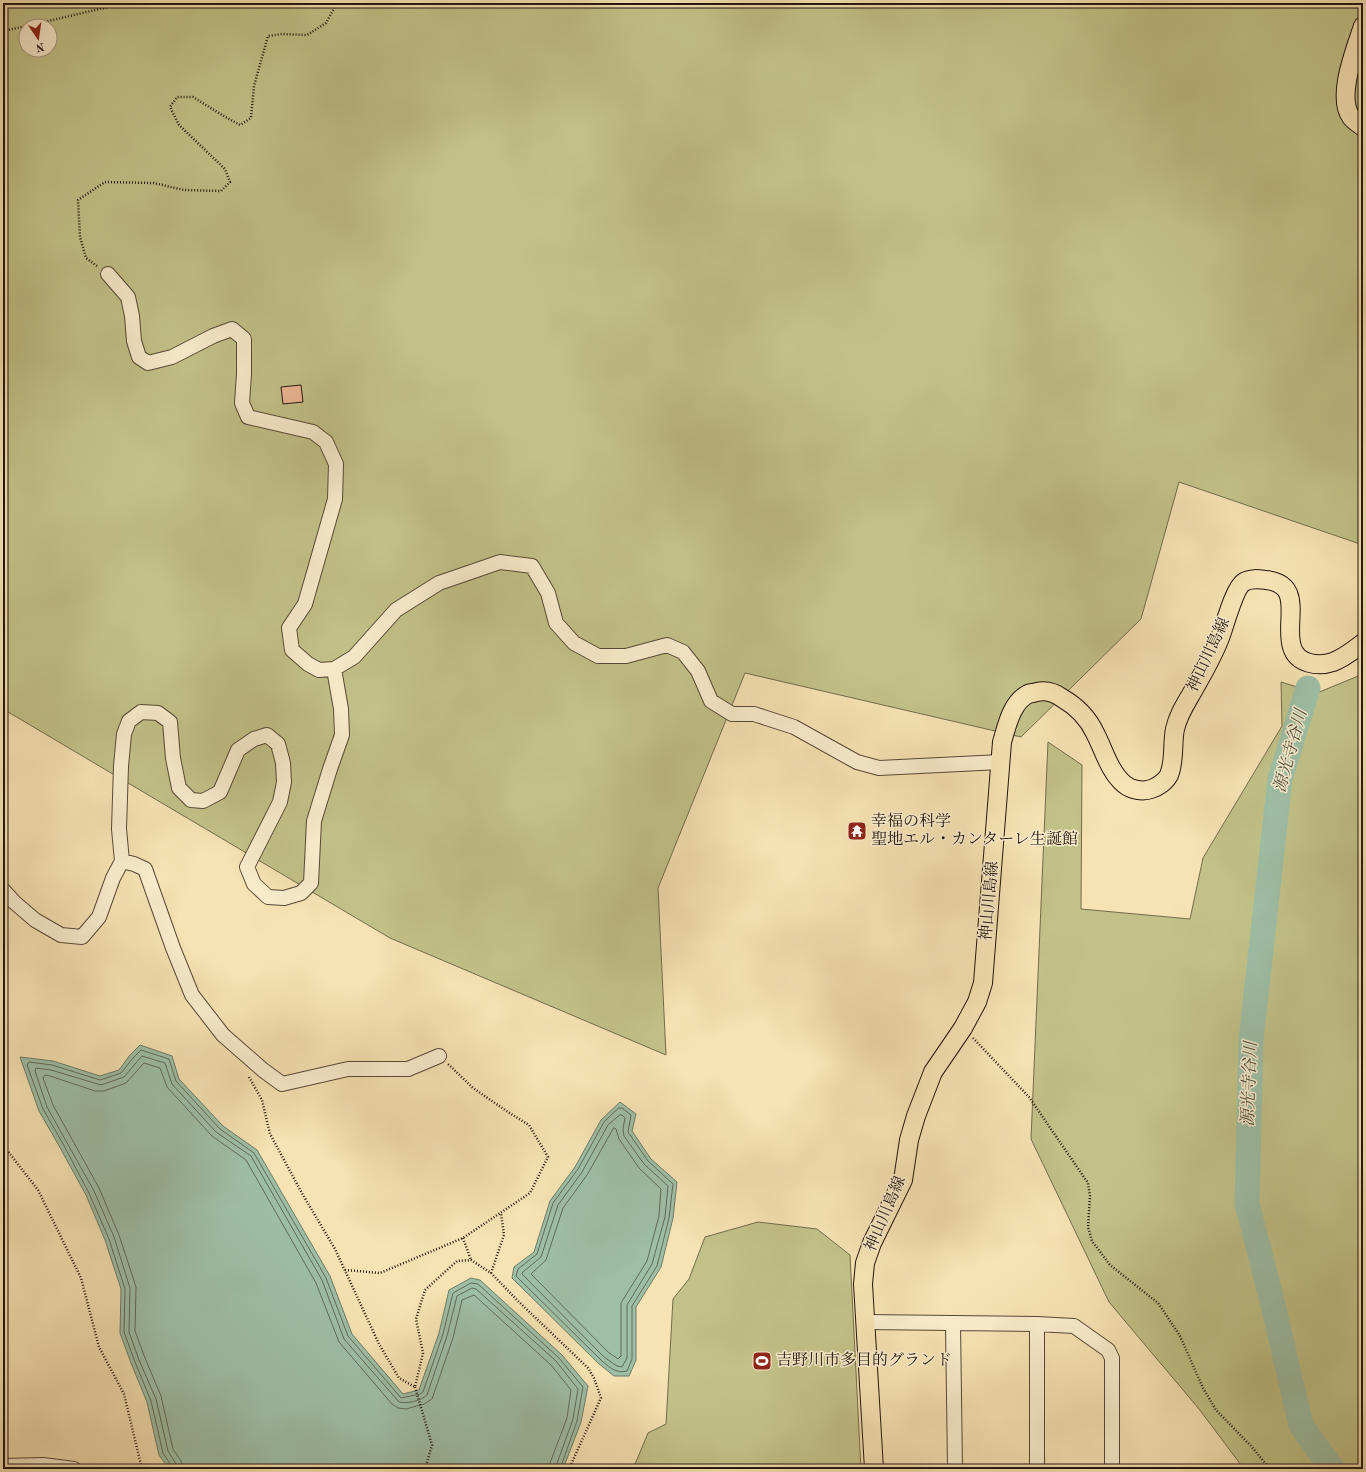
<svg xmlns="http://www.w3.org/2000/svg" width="1366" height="1472" font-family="'Old Standard TT','Noto Serif JP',serif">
  <rect width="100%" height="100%" fill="#f6e2b2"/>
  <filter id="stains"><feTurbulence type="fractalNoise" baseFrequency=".005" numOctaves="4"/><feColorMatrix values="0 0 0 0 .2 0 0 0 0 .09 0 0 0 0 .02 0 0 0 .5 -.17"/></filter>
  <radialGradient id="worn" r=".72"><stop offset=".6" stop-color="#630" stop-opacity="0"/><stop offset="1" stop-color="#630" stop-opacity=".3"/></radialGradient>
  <path fill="#c2c288" stroke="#726c4b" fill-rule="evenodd" d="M3 3H1363V545L1179 482 1141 619 1021 737 745 673 658 888 666 1055 390 938 3 709ZM26 26H50V50H26Z
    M1363 674V1469H1244L1199 1409 1109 1302 1031 1139 1048 742 1082 765 1081 909 1190 919 1203 858 1282 726 1281 682 1317 693Z
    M758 1222 817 1229 850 1255 861 1469H633L648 1433 666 1424 673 1299 689 1279 705 1237Z"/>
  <path fill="#9ebfa6" stroke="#6c7b69" d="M140 1045 172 1056 179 1079 223 1126 257 1150 330 1276 352 1334 403 1394 419 1390 439 1333 449 1290 471 1278 480 1280 562 1355 588 1386 581 1422 563 1469H169L159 1455 147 1402 131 1363 120 1333 121 1289 105 1240 86 1195 58 1144 39 1111 20 1057 53 1061 100 1076 119 1070 130 1055Z
    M620 1102 636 1114 632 1131 651 1159 677 1182 673 1218 661 1267 636 1307V1360L629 1376H614L598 1363 512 1278 514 1267 534 1252 550 1201 575 1167 601 1120Z"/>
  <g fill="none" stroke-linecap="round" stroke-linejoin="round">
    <path stroke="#606a5a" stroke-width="1" d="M619 1108H622L631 1115 628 1132 648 1161 673 1184 669 1218 657 1266 632 1306V1359L627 1371C616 1374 609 1367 601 1360L516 1276 518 1269 537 1254 553 1203 578 1169 604 1122Z
      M620 1115H622L625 1118 623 1129 624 1136 644 1164 668 1186 665 1217 652 1264 627 1305V1358L622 1367 617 1366 604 1357 522 1274 523 1272 541 1257 558 1205 582 1172 608 1125Z
      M614 1128 616 1129 619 1139 639 1168 661 1189 659 1216 647 1261 621 1303V1356L618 1359 608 1352 531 1274 546 1260 563 1208 587 1175Z
      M172 1469 171 1465 163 1453 151 1401 135 1362 124 1332 125 1289 109 1239 89 1193 62 1142 43 1109 27 1065 29 1062 52 1065 100 1080 121 1073 133 1058 141 1050 169 1059 176 1081 220 1129 254 1153 326 1278 348 1336 401 1398 420 1394 423 1392 443 1334 453 1293 471 1283 478 1284 559 1358 583 1387 577 1421 560 1469
      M177 1469 176 1464 168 1451 156 1399 139 1360 129 1332 130 1288 114 1237 94 1191 47 1107 35 1071 36 1068 51 1070 101 1085 124 1077 142 1056 165 1063 172 1084 216 1132 251 1156 322 1280 344 1339 399 1402C407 1404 421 1401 427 1395L447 1336 457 1296 472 1288 476 1289 556 1361 578 1389 573 1419 555 1469
      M183 1469 181 1461 173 1449 161 1396 145 1358 135 1331 136 1287 119 1235 99 1188 53 1105 43 1078 45 1075 50 1076 95 1091H104L126 1083 144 1063 160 1068 167 1087 212 1136 246 1160 316 1283 339 1342 392 1404 398 1408 406 1409 424 1404 432 1399 453 1338 462 1300 474 1295 551 1365 571 1390 567 1418 550 1463 549 1469"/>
    <path stroke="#9ebfa6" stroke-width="25" d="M1308 688 1280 779 1251 1040 1247 1204 1273 1305 1301 1425 1332 1469"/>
  </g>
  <path fill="#edb696" stroke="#22150e" d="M301 385 303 402 283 404 281 387Z"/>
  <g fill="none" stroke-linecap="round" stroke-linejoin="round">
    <g stroke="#574837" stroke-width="16">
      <path id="minor" d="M108 274 128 297 132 316 134 341 139 357 148 363 172 357 213 336 232 329 244 339V374L242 403 248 417 313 432 326 442 336 464 335 499 305 604 289 628 292 650 308 664 319 670 334 669 354 657 396 610 439 583 500 562 532 566 548 593 556 623 574 643 598 656H626L667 645 683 652 698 671 711 701 732 714H754L794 727 857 762 879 768 1001 762
        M122 861 134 864 145 869 173 948 192 995 223 1035 263 1070 282 1084 348 1069H408L439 1056
        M3 890 14 902 35 920 61 935 82 937 99 917 113 878 122 861 119 829 121 766 124 734 129 721 141 712 158 713 170 722 173 758 179 788 191 800 203 801 220 792 238 750 254 739 267 735 278 744 283 763 284 782 280 802 247 867 254 884 268 897 284 898 301 893 311 883 314 821 330 769 342 735 341 709 334 669
        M865 1322 1037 1324V1469
        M953 1324 955 1469
        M1037 1324 1074 1326 1108 1350 1112 1358V1469
        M3 1466 43 1465 74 1469"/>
    </g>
    <g stroke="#22150e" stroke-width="20">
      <path id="major" d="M1363 26C1356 48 1336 96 1351 117 1354 121 1359 124 1363 127
        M874 1469 863 1284 865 1263 872 1243 903 1180 909 1140 916 1116 933 1072 963 1028 977 1002 983 983 1002 742C1007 726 1011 703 1028 694 1030 693 1035 693 1037 692 1046 690 1055 693 1062 698 1076 706 1088 718 1095 733 1104 750 1109 771 1124 784 1131 790 1143 792 1151 789 1158 787 1166 781 1169 775 1175 761 1172 743 1175 729 1178 715 1186 703 1193 691 1203 673 1214 655 1221 635 1225 624 1235 587 1244 582 1251 578 1258 579 1266 580 1305 584 1284 623 1292 647 1297 664 1318 667 1333 662 1344 658 1354 650 1363 643"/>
    </g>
    <path stroke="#22150e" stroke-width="2.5" stroke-dasharray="1 2" stroke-linecap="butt" d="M27 26 125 3
      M3 31 26 26
      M97 266 86 258 80 237 78 200 105 182 154 183 184 190 221 191 230 182 225 169 179 125 170 107 177 97H193L222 115 240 125 251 118 254 86 268 36 282 34 307 35 326 23 337 3
      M973 1038 1029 1097 1088 1183 1090 1196 1088 1227 1092 1241 1110 1265 1158 1303 1180 1336 1203 1388 1216 1410 1251 1446 1270 1469
      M249 1077 262 1100 270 1134 303 1195 335 1249 379 1344 399 1378 415 1387 423 1353 416 1319 425 1290 457 1261 471 1260 491 1273 519 1302 588 1368 594 1378 601 1398 569 1469
      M3 1145 38 1190 81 1278 99 1347 124 1394 142 1469
      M463 1238 471 1260
      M345 1270 380 1273 463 1238 530 1193 548 1157 529 1125 508 1112 473 1088 448 1064
      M491 1273 504 1235 501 1213
      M415 1387 432 1445 425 1469"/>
    <use href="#minor" stroke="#f9eccd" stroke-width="14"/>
    <use href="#major" stroke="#f6e2b2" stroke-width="18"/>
  </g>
  <defs>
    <g id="temple-square" transform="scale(1)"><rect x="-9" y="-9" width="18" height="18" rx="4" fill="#8f2418" stroke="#f9eccd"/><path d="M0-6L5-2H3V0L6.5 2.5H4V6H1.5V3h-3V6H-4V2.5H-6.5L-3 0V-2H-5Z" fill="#fff"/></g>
    <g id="stadium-square" transform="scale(1)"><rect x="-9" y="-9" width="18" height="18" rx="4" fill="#8f2418" stroke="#f9eccd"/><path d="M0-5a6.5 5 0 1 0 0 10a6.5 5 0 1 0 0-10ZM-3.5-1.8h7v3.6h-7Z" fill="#fff"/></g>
  </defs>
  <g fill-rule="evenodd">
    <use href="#temple-square" x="857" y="831"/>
    <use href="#stadium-square" x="762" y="1361"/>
  </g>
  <g text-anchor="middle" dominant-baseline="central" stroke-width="3" stroke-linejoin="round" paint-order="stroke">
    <g font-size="16" fill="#22150e" stroke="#f9eccd">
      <text transform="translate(1209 655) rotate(-65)">神山川島線</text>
      <text transform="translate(990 901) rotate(-85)">神山川島線</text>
      <text transform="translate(886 1214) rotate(-67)">神山川島線</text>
    </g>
    <g font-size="16" fill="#22150e" stroke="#f9eccd" text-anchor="start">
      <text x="871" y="822">幸福の科学<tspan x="871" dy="18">聖地エル・カンターレ生誕館</tspan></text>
      <text x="776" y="1361">吉野川市多目的グランド</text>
    </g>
    <g font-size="17" font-style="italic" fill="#4d5043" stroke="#f9eccd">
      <text transform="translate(1291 751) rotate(-75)">源光寺谷川</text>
      <text transform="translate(1250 1084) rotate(-88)">源光寺谷川</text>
    </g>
  </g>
  <rect width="1366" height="1472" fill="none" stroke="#f6e2b2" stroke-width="16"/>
  <rect x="4" y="4" width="1358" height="1464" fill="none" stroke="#22150e" stroke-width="2"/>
  <rect x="8" y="8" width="1350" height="1456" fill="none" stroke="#22150e"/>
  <g transform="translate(38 38) rotate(167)"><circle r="19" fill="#f9eccd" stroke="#a39681"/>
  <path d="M0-3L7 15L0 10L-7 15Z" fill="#8f2418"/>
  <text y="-6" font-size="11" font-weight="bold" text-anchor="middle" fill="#22150e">N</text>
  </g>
  <rect width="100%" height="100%" filter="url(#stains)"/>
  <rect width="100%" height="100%" fill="url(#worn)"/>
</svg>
